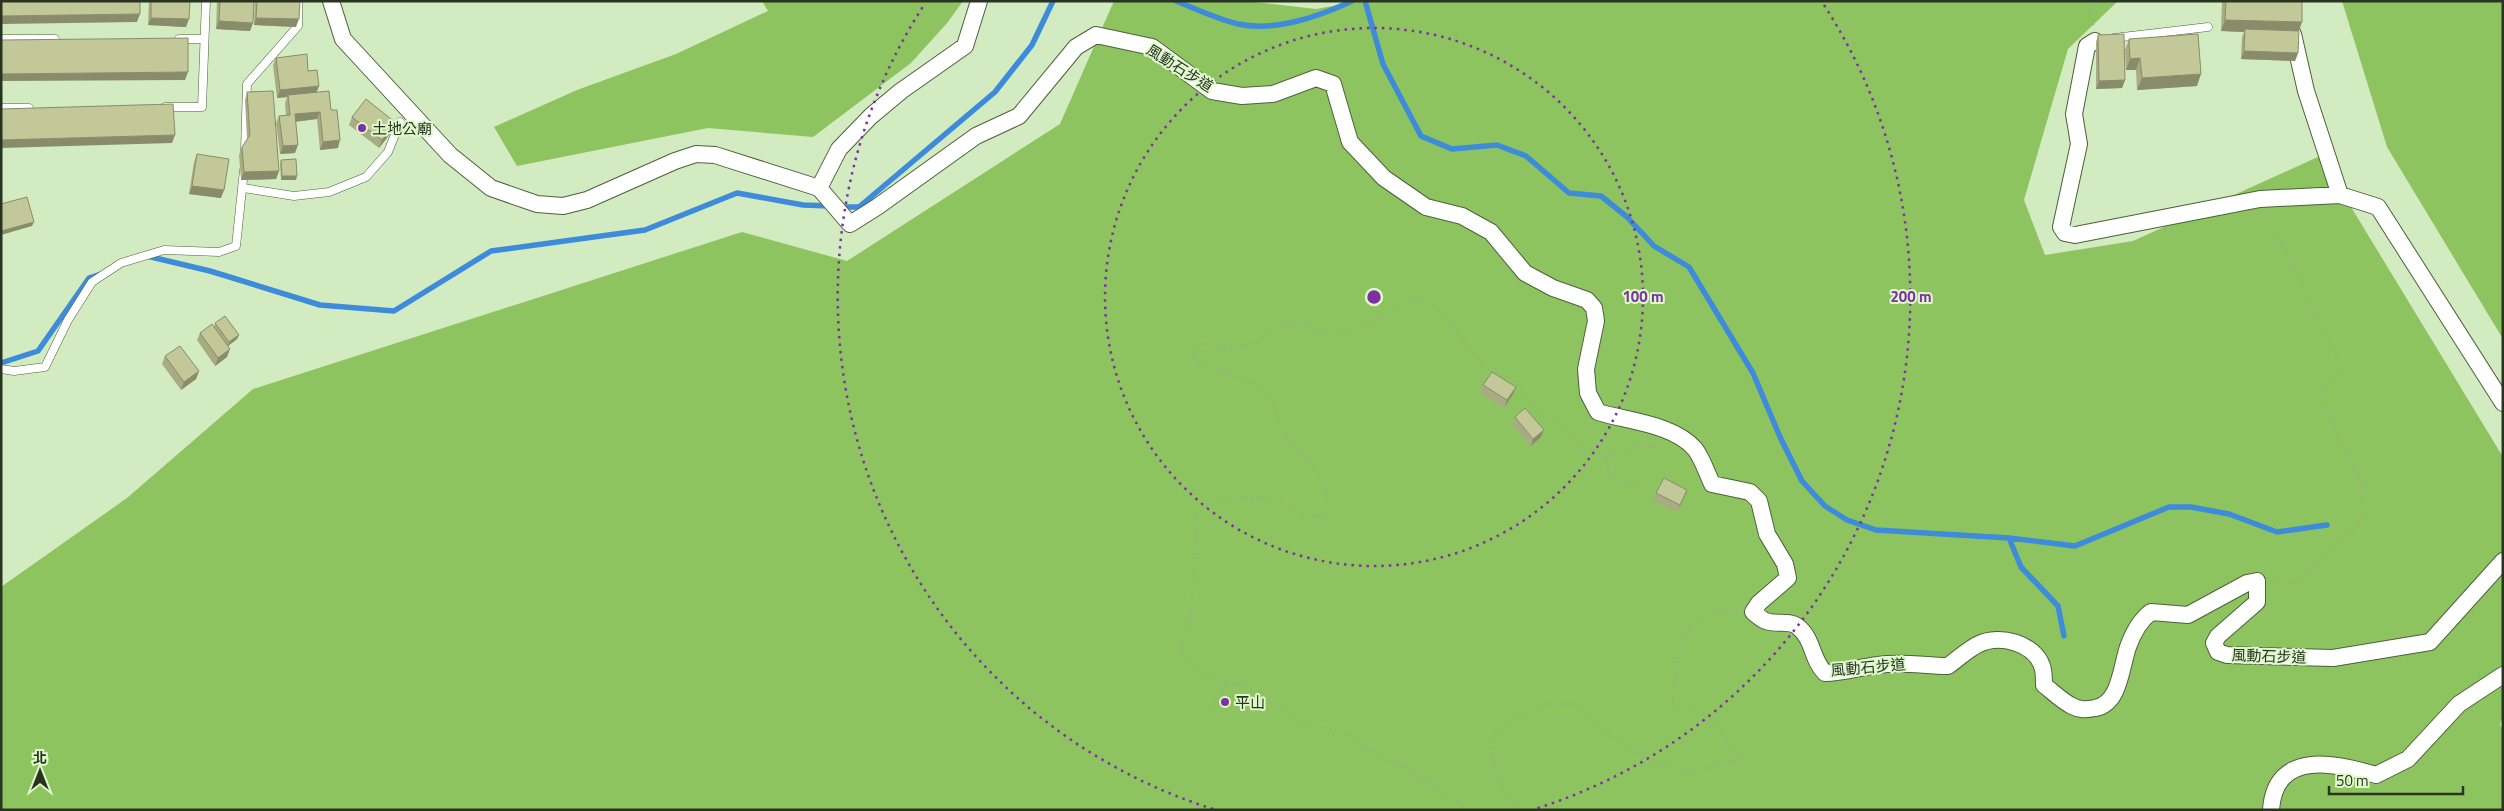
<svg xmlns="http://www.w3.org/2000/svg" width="2504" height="811" font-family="'Titillium Web','Noto Sans TC',sans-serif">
  <rect width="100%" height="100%" fill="#d2ebc0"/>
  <path fill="#8ec45f" d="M762 1H963L948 22 911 63 813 137 708 128 517 166 494 127 577 90 676 54 768 11Z
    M1114 1H1245L1316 9 1361 1H2118L2068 49 2024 200 2045 255 2133 241 2320 156 2503 457V715L2500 725 2503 730V810H1V587L127 498 253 389 742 232 847 261 1060 124Z
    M2342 1H2503V339L2387 147Z"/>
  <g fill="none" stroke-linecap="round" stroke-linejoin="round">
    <path stroke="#3e8bdc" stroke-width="5.5" d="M1176 1C1196 9 1217 19 1238 24 1276 32 1318 17 1352 1
      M1365 1 1383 64 1421 136 1452 149 1497 145 1526 156 1569 193 1601 196 1627 217 1654 246 1689 267 1753 373 1780 437 1802 481 1825 506 1847 520 1876 530 2009 538 2075 546 2169 507H2191L2229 514 2277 532 2327 525
      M840 207H859L995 92 1032 45 1053 1
      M147 256 210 271 320 305 394 311 491 251 645 230 737 193 803 205 831 206
      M1 363 38 351 89 278 101 274
      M2009 538 2021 567 2058 606 2064 636"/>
    <g stroke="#4c613b" stroke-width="9">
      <path id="service" d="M2114 38 2208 27
        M1 39H55
        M179 39H204
        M165 107H202L206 1
        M1 108H29
        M245 151 247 84 298 26V1
        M243 188 294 196 329 192 366 177 388 152 400 122
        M1 369 14 371 45 367 68 320 92 282 121 263 164 250 219 252 236 246 244 170"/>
    </g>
    <g stroke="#4c613b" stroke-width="18">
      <path id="minor" d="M331 1 343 39 450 155 491 188 537 204 563 206 587 200 675 161 696 154 715 155 819 188
        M2293 34 2306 91 2340 195
        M2095 41 2087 46 2074 114 2079 144 2061 227 2065 233 2075 235 2260 199 2340 195 2378 207 2503 403
        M819 188 850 224 877 207 976 136 1019 116 1076 47 1096 35 1152 47 1212 91 1242 96 1273 94 1316 78 1333 84 1350 142 1384 178 1426 207 1462 216 1491 232 1525 273 1553 288 1587 300 1594 308 1596 321 1586 369 1588 393 1598 412C1627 421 1674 424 1695 449 1702 458 1707 473 1712 484L1750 492 1759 501 1767 534 1785 564 1788 578 1759 603 1753 612C1757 615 1762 620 1766 621 1776 625 1789 620 1797 626 1814 639 1811 659 1825 673 1843 673 1860 667 1878 665 1902 661 1925 666 1948 666 1958 659 1968 649 1979 644 2000 634 2034 643 2042 666 2044 671 2044 679 2044 685 2053 692 2062 701 2072 706 2080 710 2086 710 2095 708 2120 704 2121 667 2128 647 2133 633 2139 621 2151 612L2188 615 2247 583 2257 581V602L2218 636 2214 643 2218 652 2227 655 2333 658 2430 642 2503 561
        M819 188 839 149 871 116 901 91 965 46 979 1
        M2271 810C2275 749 2336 763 2376 775L2408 759 2459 704 2503 675"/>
    </g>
    <path stroke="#99ad8b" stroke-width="3" stroke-dasharray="1 4" stroke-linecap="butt" d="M2093 25 2090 5 2096 1
      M2267 215 2337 358 2340 369 2321 390V399L2361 480V520L2355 529 2298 580 2285 584 2272 583
      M1640 481H1625L1612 477 1606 463 1607 455 1628 448 1655 445
      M1227 683 1248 687 1303 723 1347 734 1383 758 1407 768 1469 810
      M1207 715 1227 683 1207 676 1186 660 1181 649 1183 639 1191 625 1193 574 1197 553 1195 519 1199 508C1218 501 1245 495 1265 498 1287 501 1302 520 1325 516 1339 481 1296 454 1281 428 1270 410 1284 404 1258 387 1241 376 1217 370 1198 364L1194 354 1198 344H1210L1226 349 1255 344 1269 332 1295 322 1306 324 1324 334 1340 335 1381 318 1408 301H1427L1442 314 1484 367 1513 379 1539 410 1558 421 1582 450 1607 455
      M1520 810C1497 786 1493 772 1490 739L1513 721 1545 704H1576C1602 731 1655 775 1695 770 1710 768 1726 762 1740 758L1708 714 1673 705C1674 663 1680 603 1738 610"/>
    <use href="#service" stroke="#fff" stroke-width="8"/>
    <use href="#minor" stroke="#fff" stroke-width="16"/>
  </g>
  <path fill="#a8ac83" d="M149 1H190L186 27 148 25Z
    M217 1H254L250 31 216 29Z
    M255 1H300L296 27 254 25Z
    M2222 1H2302V22L2298 31V53L2295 61 2241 59 2242 37 2244 32 2221 31Z
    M2098 35 2125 80 2122 88 2096 89V42Z
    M2129 39 2197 86 2137 90 2136 70H2126L2125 50Z
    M276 58 308 71 319 86 316 92 331 110 338 148 320 150 317 119 295 122V153L280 154 276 123 279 116 286 115 285 103 287 97 277 98 273 65Z
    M247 92 279 171 276 179 241 180 239 155 242 147 247 139 245 100Z
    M352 117 396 123 393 130 379 148 349 125Z
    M197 154 221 198 189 194 194 162Z
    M281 160 296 180H281L280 164Z
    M215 323 239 335 237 339 228 346 227 357 215 366 197 340 200 333 214 327Z
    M165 356 199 371 196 379 181 390 162 364Z
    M1483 385 1516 387 1513 394 1504 408 1480 393Z
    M1515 417 1541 437 1531 446 1512 425Z
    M1656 493 1684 498 1677 512 1653 501Z"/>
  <path fill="#888c6a" d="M140 14 137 22 1 24V16Z
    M151 18 189 19 186 27 148 25Z
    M256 18 299 19 296 27 254 25Z
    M2225 20 2302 22 2298 33 2245 29 2244 32 2221 31Z
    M219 21 253 23 250 31 216 29Z
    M2244 51 2298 53 2295 61 2241 59Z
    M2140 58 2136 70H2126L2130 59Z
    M188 72 185 80 1 81V74Z
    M2201 74 2197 86 2137 90 2142 78Z
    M2125 80 2122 88 2096 89 2099 81Z
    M319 86 316 94 288 95 287 97 277 98 280 90Z
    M320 112 317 119 292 122 295 114Z
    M396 123 393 130 379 148 382 140Z
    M175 135 172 143 1 148V140Z
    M340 140 338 148 320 150 323 142Z
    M298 145 295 153 280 154 283 146Z
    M279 171 276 179 241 180 244 172Z
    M282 176H297L296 180H281Z
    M192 186 224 190 221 198 189 194Z
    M34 222 32 226 1 235V231Z
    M239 335 237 339 228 346 229 342Z
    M230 349 227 357 215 366 218 358Z
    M199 371 196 379 181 390 184 382Z
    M1516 387 1513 394 1504 408 1507 400Z
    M1544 430 1541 437 1531 446 1533 439Z
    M1687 490 1684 498 1677 512 1680 505Z"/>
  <path fill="#c3c898" stroke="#888c6a" d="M1 1H140V14L1 16Z
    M151 1H190L189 19 151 18Z
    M220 1H254L253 23 219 21Z
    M257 1H300L299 19 256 18Z
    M2226 1H2302V22L2225 20Z
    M2245 29 2299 31 2298 53 2244 51Z
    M2124 34 2125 80 2099 81 2098 35Z
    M2198 34 2201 74 2142 78 2140 58 2130 59 2129 39Z
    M188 38V72L1 74V40Z
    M307 54 308 71 317 70 319 86 280 90 276 58Z
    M273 91 279 171 244 172 242 147 250 135 247 92Z
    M329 91 331 110H337L340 140 323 142 320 112 295 114 298 145 283 146 279 116 290 115 288 95Z
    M366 99 396 123 382 140 352 117Z
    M173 104 175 135 1 140V109Z
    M197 154 229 159 224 190 192 186Z
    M296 159 297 176H282L281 160Z
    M27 197 34 222 1 231V204Z
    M225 316 239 335 229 342 215 323Z
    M212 324 230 349 218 358 200 333Z
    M180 346 199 371 184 382 165 356Z
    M1492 372 1516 387 1507 400 1483 385Z
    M1525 408 1544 430 1533 439 1515 417Z
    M1664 478 1687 490 1680 505 1656 493Z"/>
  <g fill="none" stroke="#7d31a2" stroke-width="2.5" stroke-dasharray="2.5 5">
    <circle cx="1374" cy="297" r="269"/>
    <path d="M1213 809A537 537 0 0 1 924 5M1824 5A537 537 0 0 1 1535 809"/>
  </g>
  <g fill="#7d31a2" stroke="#dff9cd" stroke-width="2">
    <circle cx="362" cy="128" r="5"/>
    <circle cx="1225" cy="702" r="5"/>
  </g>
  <g text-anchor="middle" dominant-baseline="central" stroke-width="4" stroke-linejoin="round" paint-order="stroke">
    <g font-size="15" fill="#293322" stroke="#dff9cd">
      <text transform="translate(1180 68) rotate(32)">風動石步道</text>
      <text transform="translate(2269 656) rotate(2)">風動石步道</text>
      <text transform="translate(1868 667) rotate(-5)">風動石步道</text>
    </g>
    <g font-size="15" fill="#293322" stroke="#dff9cd" text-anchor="start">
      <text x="372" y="128">土地公廟</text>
      <text x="1235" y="702">平山</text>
    </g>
  </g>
  <circle cx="1374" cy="297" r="8" fill="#7d31a2" stroke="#dff9cd" stroke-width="2.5"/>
  <g font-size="15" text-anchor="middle" font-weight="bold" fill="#7d31a2" stroke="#dff9cd" stroke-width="4" stroke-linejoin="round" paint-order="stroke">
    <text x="1643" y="302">100 m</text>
    <text x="1911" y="302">200 m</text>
  </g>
  <rect width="2504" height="811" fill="none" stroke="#293322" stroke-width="5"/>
  <g transform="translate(40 771)" stroke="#dff9cd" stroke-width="4" paint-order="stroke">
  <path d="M0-4L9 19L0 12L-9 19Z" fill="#293322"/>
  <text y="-8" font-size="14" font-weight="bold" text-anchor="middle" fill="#293322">北</text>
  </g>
  <path d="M2329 786v8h134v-8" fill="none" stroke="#293322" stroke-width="2.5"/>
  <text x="2336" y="786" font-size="15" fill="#293322" stroke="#dff9cd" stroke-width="4" paint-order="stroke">50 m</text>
</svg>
